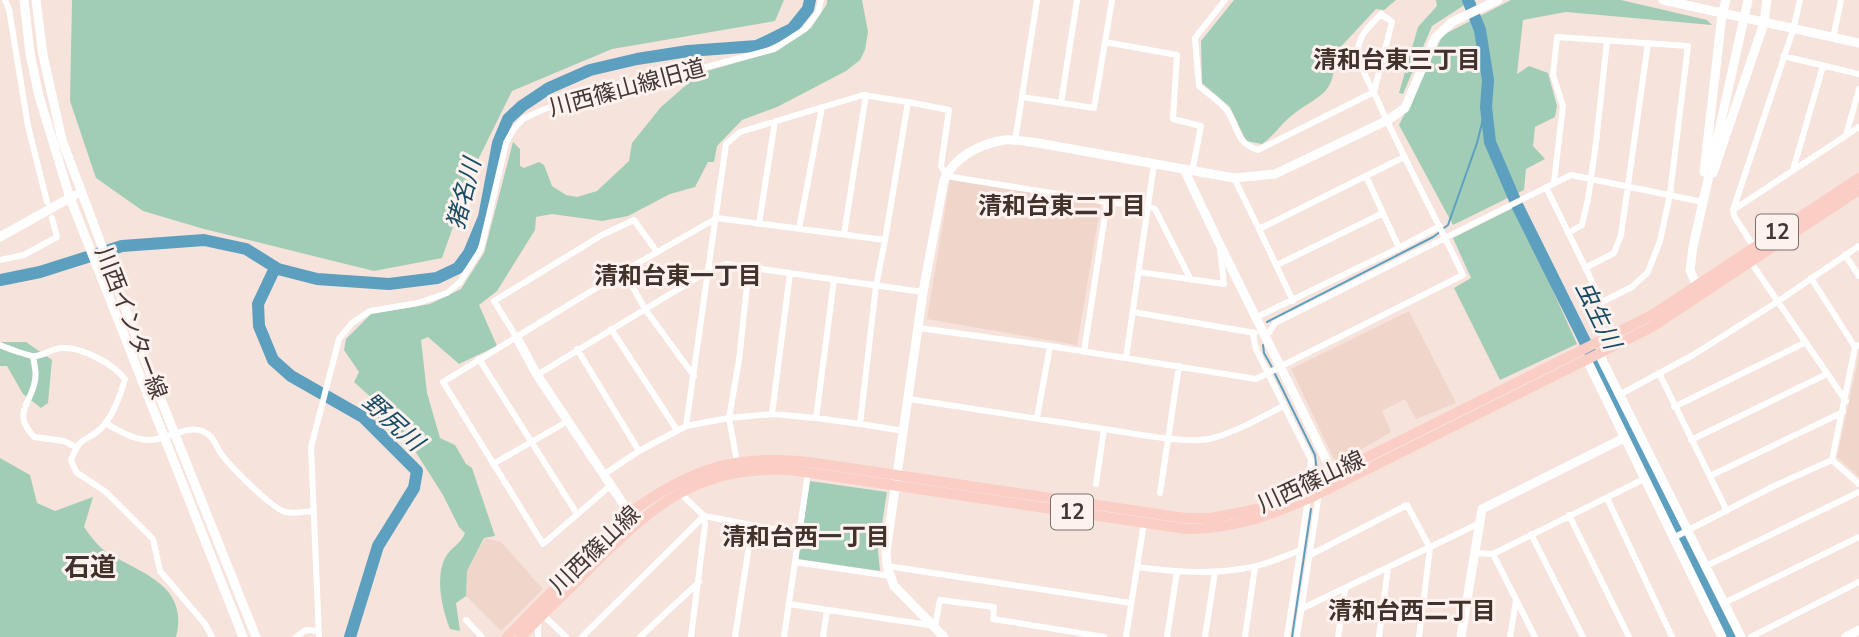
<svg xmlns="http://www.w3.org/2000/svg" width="1859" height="637" font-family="'Nunito Sans','Noto Sans JP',sans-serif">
  <rect width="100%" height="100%" fill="#f6e3dc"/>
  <path fill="#f0d5cb" d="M950 180 1101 203 1077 345 927 319Z
    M1409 311 1456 403 1416 419 1405 399 1382 411 1391 432 1340 462 1334 459 1291 369Z
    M1859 355V477L1837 457Z
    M485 538 501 542 543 589 501 631 466 596 467 571Z"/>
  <path fill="#a1cdb7" d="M72 0H784L775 21 612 49 512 91 473 170 442 258 374 271 204 229 143 211 96 178 70 101Z
    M827 0H862L868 32 865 50 860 60 846 71 777 107 742 120 717 146 714 162H708L695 187 670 194 628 216 602 221 552 214 536 217 535 230 497 291 479 305 497 346 459 364 428 337 421 340 427 393 440 438 455 445 466 464 472 468 495 536 484 538 467 571 466 596 456 603 460 631 450 629C442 609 435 578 445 558 450 548 461 544 465 533L459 527 443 495 415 451 366 412 374 400 354 382 359 372 344 350 346 339 371 314 430 304 461 289 484 253 513 142 520 149V166L524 168 539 162 544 165 552 186 566 195 577 197 597 191 629 161 632 143 661 107 700 73 777 51 811 28 827 4Z
    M1234 0H1396L1384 10 1376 9 1334 54C1336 97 1319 93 1290 117 1280 125 1273 137 1262 144L1246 141 1230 107 1202 83 1201 41Z
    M1436 0H1472L1432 26 1403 94 1399 93 1418 27 1437 6Z
    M1511 0H1621L1707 20 1712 25 1566 12 1523 20 1517 74 1529 66 1548 73 1557 106 1555 117 1535 127 1533 146 1545 159 1526 169 1524 190 1453 225 1399 125 1443 35Z
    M1515 207 1577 344 1500 380 1454 288 1471 278 1453 238Z
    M0 342H26L52 360 48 403 41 408 23 394 7 366H0Z
    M0 458 30 475 37 503 55 511 93 497 84 527C91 537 100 549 111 555 144 574 189 587 176 637H0Z
    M810 481 887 492 878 550 880 571 798 559Z"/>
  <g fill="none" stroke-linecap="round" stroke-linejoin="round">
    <path stroke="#5d9fbf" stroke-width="2" d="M1444 228 1448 225 1477 143 1486 107
      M1267 322 1433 237 1440 232
      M1263 345 1264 353 1273 369
      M1275 374 1315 455 1317 472
      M1292 637 1311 509"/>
    <path stroke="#5d9fbf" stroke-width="12" d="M1468 0 1480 30 1488 80 1486 107 1490 142 1517 205 1732 637
      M275 268 258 304 259 326 273 360 291 376 363 417 417 471 414 488 378 546 350 637
      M0 280 40 272 122 246 204 240 246 249 278 269 317 279 389 284 437 278 458 268 469 253 484 217 498 143 508 119 522 106 549 88 590 70 637 59 688 51 757 46 792 29 808 9 810 0"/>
    <path stroke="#fff" stroke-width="6" d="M5 0 9 9 28 126 47 202
      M1833 38 1841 0
      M1105 42 1177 55 1173 119 1201 126 1192 172
      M1783 56 1859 74
      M1022 97 1094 108 1112 0
      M1061 103 1077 0
      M1846 135 1859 89
      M1015 141 1037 0
      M1793 170 1823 66
      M1366 176 1399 248
      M1234 178 1259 229 1404 157
      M1546 187 1602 302 1632 287 1648 272 1660 241 1670 194 1688 46 1557 37 1553 75 1563 106 1554 182
      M1733 210 1859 127
      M759 224 775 121
      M799 229 822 107
      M1259 229 1293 301
      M1568 233 1582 225 1588 199 1596 143 1607 41
      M844 234 866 95
      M885 240 876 286 860 424 904 431
      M1754 247 1734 216 1733 210 1793 30 1800 0
      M1845 255 1859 276
      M0 260 24 255 57 237 52 218
      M1750 261 1846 401
      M1277 265 1383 213
      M1585 268 1614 253 1621 235 1648 43
      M624 271 645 309 694 376
      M1139 272 1224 284 1220 249
      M1811 278 1855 347
      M834 280 816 418 860 424
      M1133 312 1255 333
      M1257 317 1399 248 1440 226
      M919 328 1050 346 1256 379 1463 275C1435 216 1404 159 1377 99 1372 88 1358 65 1358 54 1357 36 1370 26 1381 14L1392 22 1374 92 1258 150C1236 143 1239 129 1228 112 1221 102 1208 94 1199 86L1195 38 1225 0
      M611 329 677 430
      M1253 334 1256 349 1311 460 1308 499 1287 637
      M1266 337 1275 323 1571 175 1703 202
      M517 338 494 301 602 235 634 220 657 252
      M0 345C6 348 31 357 36 356 45 355 53 348 62 348 83 347 113 364 125 379 121 393 114 413 104 425 89 443 81 432 71 460L76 472 106 492 153 539 160 571 205 624 212 637
      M577 349 639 451
      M1084 352 1107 202
      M33 357C35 367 37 375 34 385 28 407 13 414 34 437L64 441 76 447
      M1126 358 1154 164
      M479 359 577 514
      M1659 373 1727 511
      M537 375 708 271 726 264 923 292
      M1619 395 1693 355 1777 302 1859 246
      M909 399 1104 429 1096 484
      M1674 407 1806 342
      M772 414 816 418
      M1037 418 1050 346
      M105 423C120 431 133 440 150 440 168 440 185 425 202 431 214 435 216 447 222 455 232 468 271 508 286 512 294 514 304 512 313 511
      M686 426 729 418 772 414 790 273
      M1104 429C1133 433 1186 445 1213 438 1238 431 1260 418 1283 406
      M1691 440 1827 374
      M1832 460 1859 484
      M737 462 729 418 739 360 749 267
      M493 464 568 421
      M603 475 639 451 686 426 726 144 740 132 863 95 908 102
      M1710 476 1843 412
      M610 486 543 544 443 382 624 271 717 218 885 240 908 102 949 110 941 166 946 176 1107 202 1148 206 1155 209 1191 280
      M1160 493 1179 366
      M1607 498 1672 637
      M1569 515 1629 637
      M1531 534 1583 637
      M1673 538 1774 486 1832 460 1855 347 1859 345
      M1474 553 1493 554 1535 637
      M1493 554 1644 479
      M1310 555 1407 505 1430 548 1419 637
      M795 562 890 576
      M887 566 1131 603
      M1706 566 1859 492
      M1137 567C1176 572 1213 575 1252 567 1268 564 1284 556 1299 551
      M1724 603 1859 537
      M789 604 935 626 940 600 994 607 993 619 1104 637
      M1301 609 1478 524
      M542 614 566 637
      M466 620 482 637
      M538 620V637
      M296 637 306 630 319 631
      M319 637 311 447 339 339 352 323 370 311 418 303 447 293 460 282 481 249 506 143 513 130 523 119 542 110 599 92 669 77 774 49 805 29 818 12 821 0
      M582 637 704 516 680 493
      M640 637 699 582
      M691 637 705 525 704 516 800 534
      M735 637 752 526
      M784 637 808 473
      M823 637 827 610
      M1126 637 1144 523
      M1167 637 1177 572
      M1205 637 1215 572
      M1245 637 1255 567
      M1297 637 1321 480
      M1338 637 1345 590
      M1379 637 1388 568
      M1510 637 1516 601
      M1751 637 1859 582"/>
    <path stroke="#fff" stroke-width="9" d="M24 0 30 53 39 96 70 198 243 637
      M36 0 43 55 62 140 138 342 256 637
      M1663 0 1859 43
      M1185 171C1233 276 1288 378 1337 483
      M1704 172 1722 15 1726 0
      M1713 173 1764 23 1767 0
      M0 237 75 195
      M1699 291 1690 270 1693 247 1748 0
      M517 338 537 375 636 523
      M1599 354 1741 637
      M1587 360 1722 637
      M944 637 894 586 887 566 886 552 923 292 944 180C954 157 980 144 1004 140 1015 139 1028 142 1038 143L1234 178 1275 174 1388 120 1405 108 1435 38 1452 22 1498 0
      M1461 637 1482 509 1624 438
      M1846 637 1859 630"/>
    <path stroke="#facdc5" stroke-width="10" d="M507 637 628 514C692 467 738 453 816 463L1185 518H1211L1267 507 1652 315 1859 178
      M521 637C541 615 564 595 585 573 650 509 693 465 791 470L1186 529C1233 529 1265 517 1308 499L1652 327 1859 190"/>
  </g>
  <g text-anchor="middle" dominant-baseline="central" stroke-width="6" stroke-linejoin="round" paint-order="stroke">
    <g fill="#fef2ee" stroke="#78706c" stroke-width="2">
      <rect x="1756" y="214.5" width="42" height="35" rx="5"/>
      <rect x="1051" y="494.5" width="42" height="35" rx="5"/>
    </g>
    <g font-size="21" font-weight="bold" fill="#3f3835">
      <text x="1777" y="232">12</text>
      <text x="1072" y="512">12</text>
    </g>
    <g font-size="23" fill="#3f3835" stroke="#fef2ee">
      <text transform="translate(627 88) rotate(-15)">川西篠山線旧道</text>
      <text transform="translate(131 323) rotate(69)">川西インター線</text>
      <text transform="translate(1311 482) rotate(-25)">川西篠山線</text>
      <text transform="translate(595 550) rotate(-44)">川西篠山線</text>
    </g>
    <g font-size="24" font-weight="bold" fill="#41322c" stroke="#fef2ee">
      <text x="1397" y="60">清和台東三丁目</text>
      <text x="1062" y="206">清和台東二丁目</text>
      <text x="678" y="276">清和台東一丁目</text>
      <text x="806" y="537">清和台西一丁目</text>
      <text x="1412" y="611">清和台西二丁目</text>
    </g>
    <g font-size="24" font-style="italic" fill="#174c64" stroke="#fef2ee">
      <text transform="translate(464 194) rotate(-76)">猪名川</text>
      <text transform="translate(1598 315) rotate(64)">虫生川</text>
      <text transform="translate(393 422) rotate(42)">野尻川</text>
    </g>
    <g font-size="26" font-weight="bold" fill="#41322c" stroke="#fef2ee">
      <text x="90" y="567">石道</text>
    </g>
  </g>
</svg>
